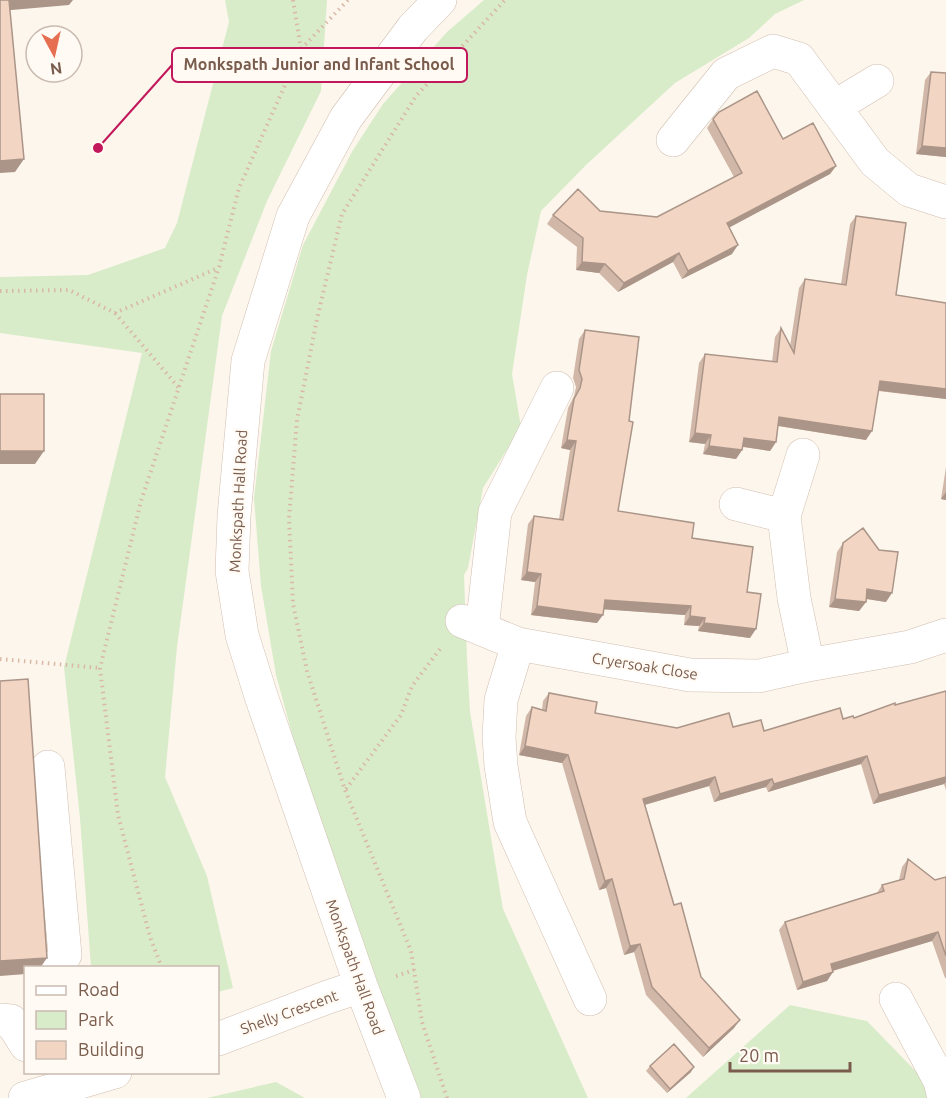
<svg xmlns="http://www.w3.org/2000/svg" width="946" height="1098" font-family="Ubuntu,sans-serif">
  <rect width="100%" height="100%" fill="#fdf6ec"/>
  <path fill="#d8ecc9" d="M225 0H327L321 91 267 201 222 316 177 647 165 777 207 876 233 988 218 992V968L91 967 80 818 64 667 142 353 0 333V277L88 275 165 248 177 223 229 22Z
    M484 0H804L775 14 749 38 675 83 586 165 541 211 527 275 512 374 521 427 483 488 468 568 464 575 467 658 470 712 503 909 588 1098H420L309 796 276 675 261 586 254 498 271 351 303 245 353 150 383 104 447 32Z
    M790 1005 867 1021 928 1084 931 1098H686Z
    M276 1082 305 1098H207Z"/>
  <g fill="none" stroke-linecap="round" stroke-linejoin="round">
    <g stroke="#d1beb0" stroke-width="34">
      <path id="minor" d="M834 107 877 81
        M673 140 726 74 773 51 799 59 875 162 909 190 946 202
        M736 504 784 516 794 598 808 665
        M784 516 803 455
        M462 621 518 644 690 675 759 676 808 665 910 647 946 635
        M482 629 495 512 557 388
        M518 644 501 700 499 737 501 766 510 822 590 999
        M48 767 65 955 57 968
        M896 999 940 1081 944 1098
        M0 1020 11 1021 26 1045
        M218 1039 328 997 361 986
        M25 1098 115 1072
        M404 1098 361 986 261 696 242 635 232 571 234 516 248 361 293 216 346 118 413 28 440 0"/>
    </g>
    <path stroke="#d9b8a5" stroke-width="4" stroke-dasharray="1.5 4.5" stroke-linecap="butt" d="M293 0 301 49
      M0 291 69 290 115 313 218 268
      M115 313 179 388
      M0 659 100 668
      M346 789 401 715 412 686 440 649
      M162 968 150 937 118 815 100 668 141 501 219 267 239 188 301 49 348 0
      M396 976 414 970
      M447 1098 422 1022 411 951 345 790 307 671 293 604 289 518 297 420 317 319 342 214 416 96 505 0"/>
    <use href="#minor" stroke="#fff" stroke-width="33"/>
  </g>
  <path fill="#d1b7a8" d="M931 72 946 157 916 154 925 80Z
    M713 119 783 139 836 166 830 174 729 227 732 254 682 279 673 262 618 292 599 273 576 270 577 247 547 224 553 215 600 211 657 217 734 177 707 128Z
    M856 216 896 295 946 303V399L878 391 866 440 778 426 776 442 770 451 743 447 742 450 736 459 703 454 705 444 689 442 699 363 705 354 772 362 775 337 781 328 790 346 799 288 805 279 841 284 850 224Z
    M585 330 618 511 692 538 747 592 750 638 698 631 699 626 684 625 685 615 603 609 597 623 531 615 535 582 521 580 528 524 534 516 559 519 570 450 561 448 568 408 574 396 576 387 573 378 579 339Z
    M946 467V500L941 499Z
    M843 543 886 602 866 599V602L859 611 829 607 837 552Z
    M946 691V790L944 784 873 804 861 764 768 792 766 787 714 802 709 786 645 805 674 905 701 977 734 1028 703 1057 646 995 634 952 624 955 606 888 599 890 562 763 519 755 526 716 532 707 542 710 543 701 549 693 595 713 677 728 733 727 764 731 854 718Z
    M908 859 935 880 946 877V978H945L932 941 833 971 827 981 797 990 779 930 785 922 877 893 882 885 899 880 902 867Z
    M650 1066 691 1072 667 1093 646 1071Z"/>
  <path fill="#aa9588" d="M7 0H73L69 5 0 11Z
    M922 146 946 148V157L916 154Z
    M24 159 15 172 0 173V161Z
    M836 166 830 174 721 232 727 223Z
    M738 245 732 254 682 279 688 271Z
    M679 253 673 262 618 292 624 283Z
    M582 262 605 264 599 273 576 270Z
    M880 381 946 389V399L874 390Z
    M779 417 872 431 866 440 773 425Z
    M695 433 711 435 705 444 689 442Z
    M744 438 776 442 770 451 738 446Z
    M567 440 576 441 570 450 561 448Z
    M709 446 742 450 736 459 703 454Z
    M0 451H44L35 464H0Z
    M946 492V500L941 499Z
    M527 572 541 574 535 582 521 580Z
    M867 589 892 593 886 602 861 598Z
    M835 599 866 602 859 611 829 607Z
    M605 600 691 606 685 615 599 609Z
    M537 606 603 615 597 623 531 615Z
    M690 616 705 618 699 626 684 625Z
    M704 623 756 629 750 638 698 631Z
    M525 746 568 755 562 763 519 755Z
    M867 756 861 764 768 792 774 784Z
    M715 777 709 786 637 807 643 799Z
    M946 777V782L944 784 873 804 879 795Z
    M772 779 766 787 714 802 720 794Z
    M612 879 606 888 599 890 605 881Z
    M938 932 932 941 825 973 831 964Z
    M640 944 634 952 624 955 630 946Z
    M47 958 40 968H26V974L0 976V961Z
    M833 972 827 981 797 990 803 982Z
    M740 1020 734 1028 703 1057 709 1048Z
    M694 1067 691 1072 667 1093 670 1089Z"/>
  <path fill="#f3d5c3" stroke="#aa9588" stroke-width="1.5" d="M0 0H9L24 159 0 161Z
    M931 72 946 73V148L922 146Z
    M757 91 783 139 813 123 836 166 727 223 738 245 688 271 679 253 624 283 605 264 582 262 583 238 553 215 578 189 600 211 657 217 742 173 713 119 719 112Z
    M856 216 906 223 896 295 946 303V389L880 381 872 431 779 417 776 442 744 438 742 450 709 446 711 435 695 433 705 354 777 362 781 328 794 353 805 279 846 285Z
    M585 330 639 337 629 421 633 422 618 511 694 523 692 538 753 547 747 592 761 594 756 629 704 623 705 618 690 616 691 606 605 600 603 615 537 606 541 574 527 572 534 516 563 520 576 441 567 440 574 399 580 388 582 379 579 370Z
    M0 394H44V451H0Z
    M863 528 879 550 898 552 892 593 867 589 866 602 835 599 843 543Z
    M28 679 47 958 0 961V681Z
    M946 691V777L879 795 867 756 774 784 772 779 720 794 715 777 643 799 674 905 681 903 701 977 740 1020 709 1048 652 987 640 944 630 946 612 879 605 881 568 755 525 746 532 707 546 711 549 693 597 702 595 713 677 728 729 713 733 727 761 720 764 731 840 708 843 719 853 716 854 718 895 703V705Z
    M908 859 935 880 946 877V956L938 932 831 964 833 972 803 982 785 922 884 891 882 885 904 879Z
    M674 1044 694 1067 670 1089 650 1066Z"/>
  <g text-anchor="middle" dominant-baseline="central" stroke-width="4.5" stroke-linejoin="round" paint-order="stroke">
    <g font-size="15" fill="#7a5c4d" stroke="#fffaf3">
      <text transform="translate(238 501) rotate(-87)">Monkspath Hall Road</text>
      <text transform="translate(645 666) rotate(9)">Cryersoak Close</text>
      <text transform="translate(355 967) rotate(70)">Monkspath Hall Road</text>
      <text transform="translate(289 1012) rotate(-20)">Shelly Crescent</text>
    </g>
  </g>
  <path fill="none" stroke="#c2185b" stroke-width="2" d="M98 148L172 65"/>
  <circle fill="#c2185b" stroke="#fffaf3" stroke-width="2" cx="98" cy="148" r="6"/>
  <rect fill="#fffaf3" stroke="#c2185b" stroke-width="2" x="172" y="48" width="295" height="34" rx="6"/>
  <g font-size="16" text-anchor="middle" font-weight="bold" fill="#7a5c4d">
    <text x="319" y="70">Monkspath Junior and Infant School</text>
  </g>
  <rect x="24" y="966" width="195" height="108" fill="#fffaf3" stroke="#cabbb1" stroke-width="1.5"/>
  <rect x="36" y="986" width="30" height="9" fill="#ffffff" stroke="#cabbb1" stroke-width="1.5"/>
  <text x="78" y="996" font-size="18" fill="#7a5c4d">Road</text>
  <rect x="36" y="1011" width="30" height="18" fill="#d8ecc9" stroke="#cabbb1" stroke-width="1.5"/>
  <text x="78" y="1026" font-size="18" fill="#7a5c4d">Park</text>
  <rect x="36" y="1041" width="30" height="18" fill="#f3d5c3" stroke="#cabbb1" stroke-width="1.5"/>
  <text x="78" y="1056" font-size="18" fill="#7a5c4d">Building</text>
  <g transform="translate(54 54) rotate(172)"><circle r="28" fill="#fffaf3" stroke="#cabbb1" stroke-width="1.5"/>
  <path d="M0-4.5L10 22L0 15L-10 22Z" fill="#e76f51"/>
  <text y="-9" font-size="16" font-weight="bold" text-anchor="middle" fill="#7a5c4d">N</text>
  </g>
  <path d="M730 1062v9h120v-9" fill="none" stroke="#7a5c4d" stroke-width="3"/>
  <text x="739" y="1062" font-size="18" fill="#7a5c4d" stroke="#fffaf3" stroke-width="4.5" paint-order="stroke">20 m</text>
</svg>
